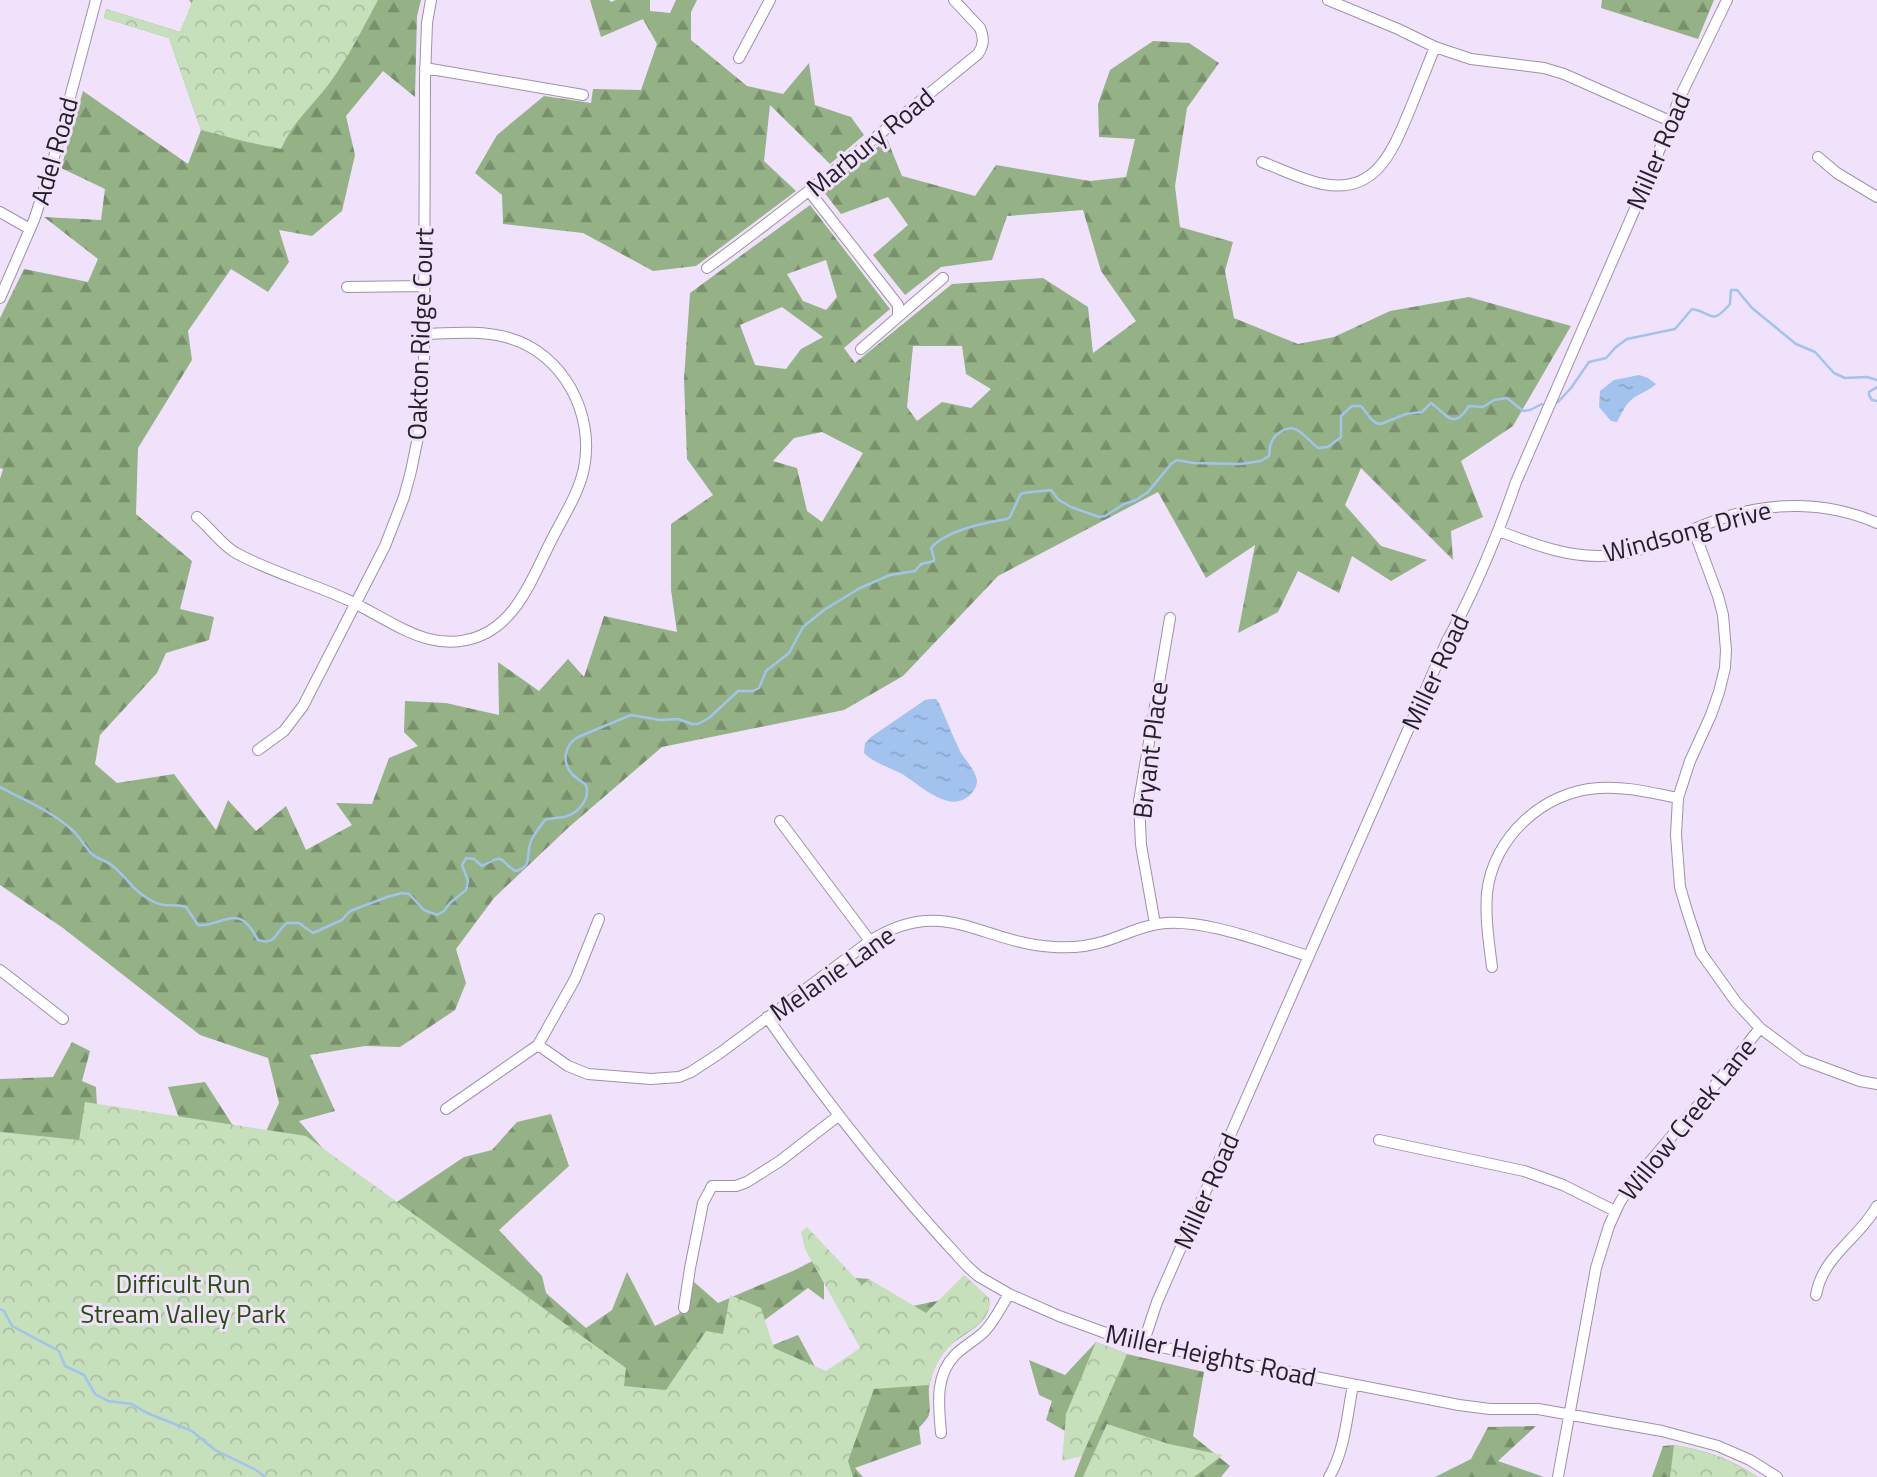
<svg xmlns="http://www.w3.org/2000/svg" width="1877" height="1477" font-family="'Titillium Web',sans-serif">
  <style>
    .forest { fill: url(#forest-firs); fill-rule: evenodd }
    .park { fill: url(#park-crowns) }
    .water { fill: url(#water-ripples) }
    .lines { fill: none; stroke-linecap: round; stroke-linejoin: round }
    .stream { stroke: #a1c3ee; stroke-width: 2.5 }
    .minor-casing { stroke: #9e91a8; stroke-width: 12 }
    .minor { stroke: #fff; stroke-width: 10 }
    .labels { text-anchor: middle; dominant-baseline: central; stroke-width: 6; stroke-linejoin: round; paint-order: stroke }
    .street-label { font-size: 26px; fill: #252029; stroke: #f0e2fb }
    .park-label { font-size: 26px; fill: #294f0f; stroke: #f0e2fb }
  </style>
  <defs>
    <pattern id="forest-firs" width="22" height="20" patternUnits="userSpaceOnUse" patternTransform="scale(1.75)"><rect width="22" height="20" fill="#94b285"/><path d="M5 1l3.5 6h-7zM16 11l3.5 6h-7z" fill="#79906d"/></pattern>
    <pattern id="park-crowns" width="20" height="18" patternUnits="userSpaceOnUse" patternTransform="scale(1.75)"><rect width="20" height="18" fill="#c7e0bc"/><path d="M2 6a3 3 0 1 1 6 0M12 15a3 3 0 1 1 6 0" fill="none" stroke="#abc0a2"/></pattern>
    <pattern id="water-ripples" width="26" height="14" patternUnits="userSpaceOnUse" patternTransform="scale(1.75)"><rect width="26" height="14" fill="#a1c3ee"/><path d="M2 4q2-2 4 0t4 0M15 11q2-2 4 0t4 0" fill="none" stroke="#8aa7cc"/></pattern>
  </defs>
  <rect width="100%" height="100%" fill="#f0e2fb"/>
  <path class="forest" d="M189,0H421L417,16L415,97L383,71L346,116L355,155L342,211L312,236L279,230L289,262L268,292L231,269L188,331L192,360L138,448L136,514L192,561L180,609L214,617L209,640L166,653L157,673L100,735L95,764L117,783L174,774L216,830L228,800L256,831L286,806L306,850L352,825L336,803L372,804L389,758L418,746L404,732L405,701L446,703L499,715L498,662L539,691L568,659L584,677L604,616L677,632L671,590V524L713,495L687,459L684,379L690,293L810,205L890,309L844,348L855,363L952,284L1043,278L1088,307L1093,353L1136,321L1101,271L1083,210L1007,216L992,260L941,267L905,295L873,255L908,225L888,197L841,214L823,191L887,139L902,176L975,196L996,165L1090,181L1126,177L1135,139L1099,137L1098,104L1110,70L1153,41L1189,43L1219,63L1187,108L1175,186L1180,227L1233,242L1225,271L1234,318L1298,344L1334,337L1390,311L1469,297L1571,326L1513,426L1461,461L1483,517L1451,531L1453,560L1361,468L1345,505L1381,546L1427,560L1391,581L1352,556L1339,593L1298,571L1278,612L1238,633L1255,545L1206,578L1158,492L998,576L903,676L844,710L662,747L569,827L494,898L456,949L466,983L455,1010L400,1047L365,1046L310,1055L335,1111L299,1121L333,1160L394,1204L464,1157L492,1150L517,1122L551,1114L569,1166L499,1230L542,1276L546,1293L586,1328L612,1310L627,1272L655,1326L679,1314L693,1281L718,1303L795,1270L824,1255V1300L808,1288L762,1322L768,1347L798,1335L820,1376L861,1348L838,1293L842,1277L869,1279L908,1307L951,1298H989C993,1326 959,1333 945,1351C937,1361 931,1374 929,1387C928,1396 931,1406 929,1415C927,1420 922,1424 919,1428L921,1444L855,1468L863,1477H0V1079L53,1077L72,1042L90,1051L82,1081L96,1087L97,1107L180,1121L168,1087L205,1082L237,1132L262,1140L279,1103L268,1058L200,1035L63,928L0,885V479L3,469L0,468V318L24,269L88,282L98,259L44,217L101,220L105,189L61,168L83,91L188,164L201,130L169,38L104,18L106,9L180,32L192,4ZM826,260L837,297L826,310L803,301L787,274ZM782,307L823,337L801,349L786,369L755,365L740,325ZM913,346H962L966,374L991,389L971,408L942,402L917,421L907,407ZM822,432L863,453L822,522L807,511L797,468L773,461L794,438Z
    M590,0H609L611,2L616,0H650V11L670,13L676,0H697L691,12V40L747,86L783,94L809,63L815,105L851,117L864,135L830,164L770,105L764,161L796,191L696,266L653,271L583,233L503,224L502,195L475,173L497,135L544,96L591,103L593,89L641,90L657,44L643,19L601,37Z
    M1602,0H1714L1698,39L1601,8Z
    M1096,1342L1127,1354L1204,1372L1193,1436L1230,1466L1221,1477H1074L1082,1456L1074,1436L1046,1420L1052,1401L1039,1395L1029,1360L1065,1375Z
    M1536,1426L1498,1461L1544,1477H1435L1471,1459L1488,1427Z
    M1674,1445C1711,1452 1726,1457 1758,1477H1652L1663,1446Z"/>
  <path class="park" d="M193,0H378C363,28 348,58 329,84C312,106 292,123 281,149L247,142L201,130L169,38L104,18L106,9L180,32Z
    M85,1102L306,1136L626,1368L624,1386L666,1390L706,1331L723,1334L730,1295L761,1308L774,1348L826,1371L860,1348L805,1249L801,1232L807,1227L862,1285L869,1279L926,1313L964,1275L987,1296L990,1305C980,1329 972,1327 955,1341C940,1353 934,1368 929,1385L874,1389L848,1461L853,1477H0V1132L79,1140Z
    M1096,1342L1127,1354L1082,1456L1062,1461L1066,1414Z
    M1107,1424L1169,1444L1223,1455L1194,1477H1083Z
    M1674,1445C1711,1452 1726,1458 1758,1477H1670Z"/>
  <path class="water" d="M1639,375L1648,378L1656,384C1648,392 1638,393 1630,401C1624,407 1621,415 1617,422L1611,421L1599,407L1600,391L1614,380Z
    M931,699H936L939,703C946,719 953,737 961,753C966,761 976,771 977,781C977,787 973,792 969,796C949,814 919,784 902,774C891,768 872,762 864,753L865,743L871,737L925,700Z"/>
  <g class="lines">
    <path class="stream" d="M1877,387L1869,392V395L1872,400L1877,401
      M1558,402L1571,388L1589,362L1606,358L1616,347L1627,339L1675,329L1692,309C1713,312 1710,327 1730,304L1731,290H1737L1752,308L1796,344L1815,352L1834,373L1845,378L1867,377L1877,380
      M0,787C24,800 49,810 70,828C79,835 84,846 91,853C98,860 107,860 114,867C130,881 134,892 154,902C165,908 175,903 186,907L198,925C215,928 234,908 248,925C252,929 255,935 258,940C276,946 275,932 287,923H299L313,933L342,920L350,911L358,908L387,897L402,893L409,894L424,910L437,915L444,911L450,903L466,890L468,881L462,865L466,858L474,859L482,866C505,854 497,858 515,871C533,867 526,857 530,844C532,836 540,827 545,820C553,817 560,819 567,816C580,812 590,798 586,785C581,781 576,778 572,774C561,761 565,745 578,737L631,715L660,720L678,719L692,724H698L709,718L738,691H753L759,688L766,671L789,653L803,627L824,610L860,588L890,575L915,571L921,564L934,561V558L931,548C947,530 984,523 1007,519L1010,517L1020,495L1023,493L1051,490L1059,500L1071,507L1099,517L1105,516L1124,504L1136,500L1148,492L1171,464L1177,460L1193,463L1240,464L1261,461L1269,456C1270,452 1269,447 1271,444C1273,435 1286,426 1295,429C1300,430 1313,444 1318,448L1328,447L1341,437V416L1352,406H1361L1371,419L1376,423L1381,424L1406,414L1422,412L1431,403C1448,415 1453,431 1469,406L1483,407L1494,400L1507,398L1523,411L1530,410L1542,404
      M0,1309L4,1311L12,1326L59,1351L65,1366L84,1375L95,1394L108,1401L132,1404L147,1413L192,1431L215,1450L256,1470L265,1477"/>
    <defs>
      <path id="minor" d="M1328,0L1398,29L1435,47L1471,59L1544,68L1564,74L1670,121
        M739,58L770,0
        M425,68L583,95
        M1818,157L1837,173L1877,197
        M1262,162C1281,169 1302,180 1323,184C1378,195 1394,147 1411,107C1419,87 1427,67 1435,47
        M809,191L898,305V315
        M0,212L30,229
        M707,268C801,200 889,126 978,54C984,45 984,38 980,28L954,0
        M347,287L425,286
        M0,298L34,220L50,172L96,0
        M861,349L943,278
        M197,517C209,527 223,546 236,553C271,572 311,583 348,600C374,612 402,632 429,639C441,642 454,643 466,640C513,631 530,583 549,545C561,520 579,494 584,468C595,414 563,353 509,338C482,330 452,333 425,334
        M1499,531C1535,545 1574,560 1613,555C1651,551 1685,531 1720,519C1771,501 1827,501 1877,523
        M1694,531L1718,596L1723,615L1726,650L1725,668L1719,692L1711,715L1690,761L1678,798L1676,835L1680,887L1688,914L1701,953L1736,1002L1760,1028L1803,1060L1860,1081L1877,1084
        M258,750L284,731L303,706L385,546L404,497L411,471L418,437L424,367L425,77L427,23L431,0
        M780,821L870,941
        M1155,924L1141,845L1139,801L1170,618
        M1492,967C1489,943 1485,918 1487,893C1493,837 1544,791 1599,788C1626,786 1652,793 1678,798
        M0,970L63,1019
        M767,1017C828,1105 894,1188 967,1266L978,1276L1009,1294L1059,1316L1125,1340L1459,1405L1490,1409H1538L1662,1431L1718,1446L1750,1460L1777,1477
        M538,1045L568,1066L588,1074L651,1079L679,1077L691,1072L720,1053L870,941C944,894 981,943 1054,947C1070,948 1086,947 1102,942C1120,937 1138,927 1158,924C1201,917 1266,943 1308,956
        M446,1109L538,1045L575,979L599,919
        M1379,1140L1524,1171L1563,1185L1615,1211
        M1816,1295C1823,1255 1859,1239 1877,1206
        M684,1308L690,1268L703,1203L712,1186H736L747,1182L780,1161L838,1116
        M1143,1344L1157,1302L1447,641C1475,590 1497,537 1516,482L1648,179L1680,97L1727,0
        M941,1433C939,1406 934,1377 955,1355C964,1346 976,1340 985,1331C995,1320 1001,1307 1009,1294
        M1329,1477C1345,1451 1347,1415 1353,1385
        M1558,1477L1596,1268L1609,1226L1619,1204L1631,1184L1707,1095L1760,1028"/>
    </defs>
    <use href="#minor" class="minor-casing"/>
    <use href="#minor" class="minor"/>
  </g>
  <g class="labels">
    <g class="street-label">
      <text transform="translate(870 142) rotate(-39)">Marbury Road</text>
      <text transform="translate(54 151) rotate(-74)">Adel Road</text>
      <text transform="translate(1658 151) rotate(-67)">Miller Road</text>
      <text transform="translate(420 334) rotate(-88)">Oakton Ridge Court</text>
      <text transform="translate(1687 531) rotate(-15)">Windsong Drive</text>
      <text transform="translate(1435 672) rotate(-65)">Miller Road</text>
      <text transform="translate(1150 750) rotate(-83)">Bryant Place</text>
      <text transform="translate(832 973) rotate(-35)">Melanie Lane</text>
      <text transform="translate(1687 1119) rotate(-51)">Willow Creek Lane</text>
      <text transform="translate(1206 1191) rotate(-66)">Miller Road</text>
      <text transform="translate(1211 1355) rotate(12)">Miller Heights Road</text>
    </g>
    <g class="park-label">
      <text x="183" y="1283">Difficult Run<tspan x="183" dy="30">Stream Valley Park</tspan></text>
    </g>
  </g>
</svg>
